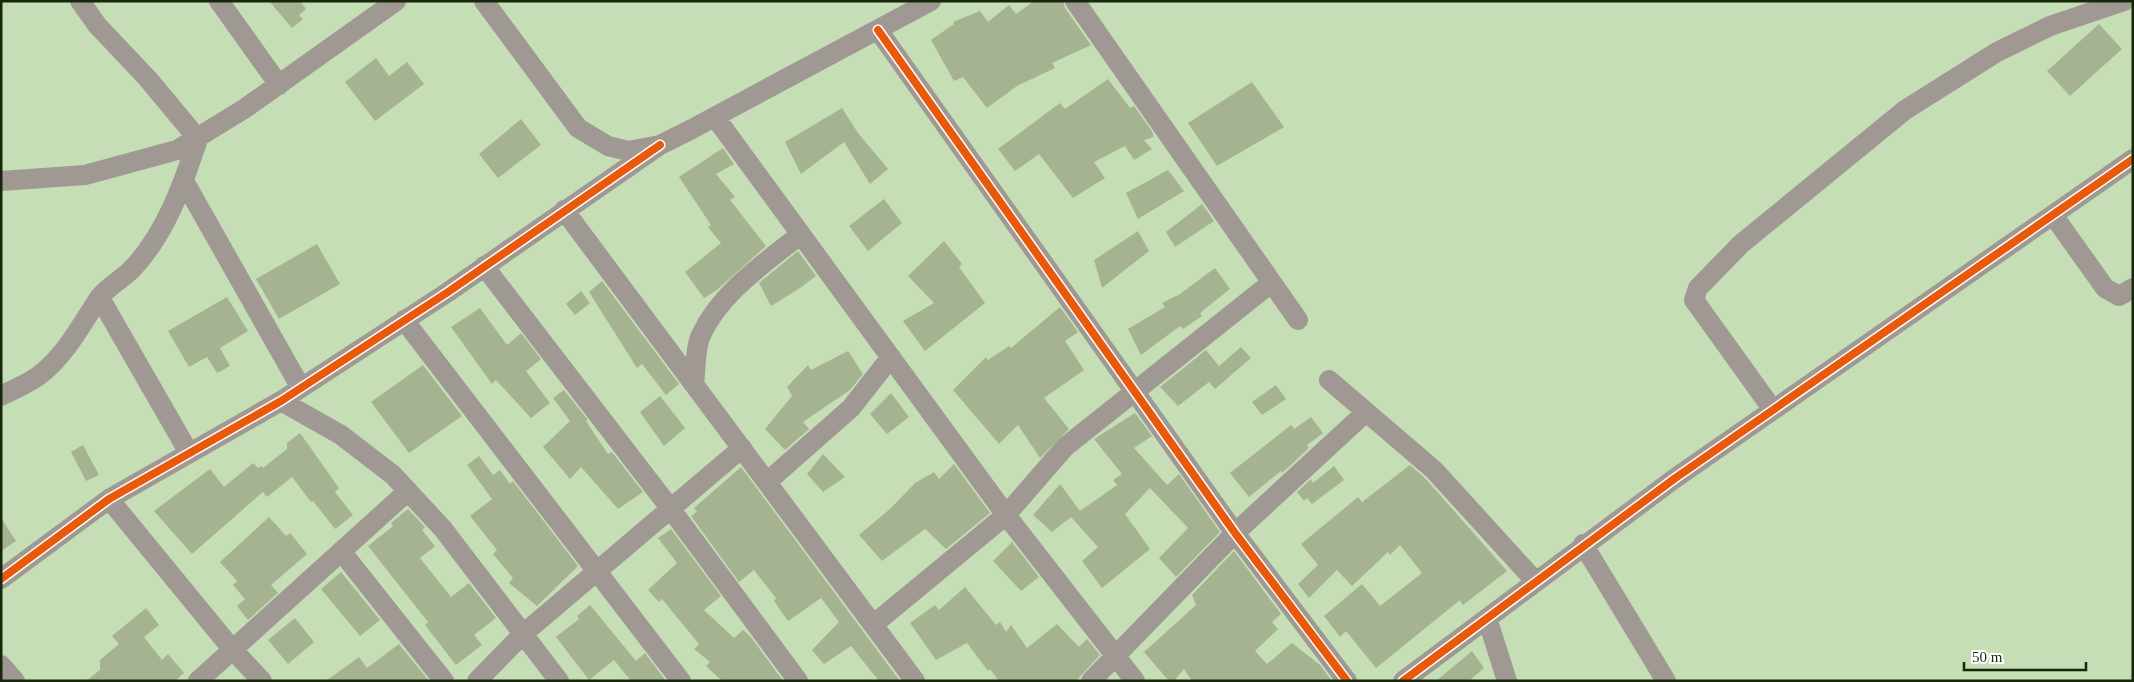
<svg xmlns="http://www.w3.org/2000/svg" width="2134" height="682" font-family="'Times New Roman',serif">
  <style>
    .building { fill: #a6b391 }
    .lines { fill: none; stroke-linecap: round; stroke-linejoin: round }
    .minor { stroke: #a09892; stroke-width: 20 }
    .cycleway-casing { stroke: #fff; stroke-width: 11 }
    .cycleway { stroke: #e8590c; stroke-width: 8 }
  </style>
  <rect width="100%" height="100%" fill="#c5deb6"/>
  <path class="building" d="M269,1H300L306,9L299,15L303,19L292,28Z
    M1034,1H1063L1065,8L1091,45L1052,63L1055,68L1017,86L987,108L963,77L954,81L931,40L954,24L953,22L980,11L988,22L1009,5L1016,14Z
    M2099,24L2122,49L2070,96L2047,71Z
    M376,58L389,76L407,62L424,84L375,121L345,82Z
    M1108,79L1130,108L1134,106L1152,131L1154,137L1144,140L1152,149L1134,160L1125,146L1094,162L1105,178L1073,198L1039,154L1015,171L998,149L1060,103L1065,109Z
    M1252,82L1284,127L1217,166L1188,123Z
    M842,108L858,133L888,169L870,184L844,142L801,174L785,142Z
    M521,119L541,145L498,178L479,154Z
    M723,148L734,164L716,174L735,197L730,200L766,246L717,290L704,298L685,272L721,243L708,227L711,225L679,177Z
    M1168,170L1184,191L1138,219L1126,193Z
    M884,199L902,223L868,251L849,226Z
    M1202,204L1214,221L1175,247L1166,232Z
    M1138,231L1149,251L1102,288L1094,260Z
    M944,241L962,264L959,267L985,303L925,351L903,321L934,303L908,276Z
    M317,244L340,284L279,319L256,279Z
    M798,251L816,276L800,288L771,306L759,283Z
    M1215,268L1230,289L1200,313L1202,316L1183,329L1180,326L1141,355L1128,329L1165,307L1162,303L1180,294Z
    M602,281L679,384L666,395L642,364L637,368L589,292Z
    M581,291L590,303L575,315L566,304Z
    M227,297L248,331L220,348L230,366L217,373L207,357L189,367L168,331Z
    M1060,307L1078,332L1065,341L1084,370L1044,398L1069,429L1040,458L1018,425L999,444L953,390L986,357L988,360L1009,346L1011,348Z
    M480,308L507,345L521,333L541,359L526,371L550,403L531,418L496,380L492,384L451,327Z
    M1241,347L1251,358L1215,389L1209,382L1178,406L1160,387L1206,350L1219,366Z
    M848,351L863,374L850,390L803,422L809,429L785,450L765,429L792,396L787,387L808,365L811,370Z
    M423,365L462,416L409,453L371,402Z
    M1276,385L1286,399L1262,415L1252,402Z
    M564,390L588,420L586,421L608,454L612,452L643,492L618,509L581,467L570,479L543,447L570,421L553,398Z
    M891,393L909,417L887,434L870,414Z
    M660,396L685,428L664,446L640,412Z
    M1135,413L1152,436L1134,448L1167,485L1179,474L1220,532L1176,577L1159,558L1188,528L1150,488L1125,514L1150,549L1102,588L1082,561L1098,547L1071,517L1052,532L1033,515L1060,484L1080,511L1117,485L1113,480L1122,474L1094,439Z
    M1311,417L1323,433L1307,445L1309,448L1282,473L1281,471L1249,497L1230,473L1291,425L1294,429Z
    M300,433L339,488L335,492L353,515L335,529L313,501L311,502L292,477L267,497L263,492L192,554L154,511L210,469L224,487L253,463L258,468L261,466L263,468L287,449V443Z
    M83,445L99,475L86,481L71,452Z
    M823,454L845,477L823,492L807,474Z
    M479,456L493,475L500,470L510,484L513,481L578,566L537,606L509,583L513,578L493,554L497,550L470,516L492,499L467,465Z
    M954,464L990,513L946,549L925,529L882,561L859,535L891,508L915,483L934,472L939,479Z
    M1410,465L1426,479L1507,571L1463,605L1460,600L1376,668L1346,631L1340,637L1324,616L1362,584L1380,606L1422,573L1400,545L1390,555L1388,552L1352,586L1337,570L1309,598L1298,584L1318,565L1301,544L1358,497L1362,502Z
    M1334,466L1344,480L1312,504L1307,498L1304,501L1297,492L1311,479L1313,483Z
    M741,467L900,681H879L851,646L824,664L812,650L839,622L821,598L788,621L774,601L776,598L754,570L739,582L691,516L697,512L694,508Z
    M408,509L425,527L422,530L435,546L420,558L451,597L469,583L496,618L474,635L482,645L456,665L425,625L428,622L368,546L393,526L391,523Z
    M269,517L286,536L290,533L307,554L271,585L278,593L248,620L237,606L245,599L233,585L237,581L220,562Z
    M1,518L16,541L1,551Z
    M671,529L721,596L704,610L734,638L743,630L751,637L783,681H722L706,666L710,662L694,649L699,644L662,599L659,602L648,590L677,563L658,538Z
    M1012,542L1039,577L1021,591L993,561Z
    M1234,551L1281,614L1272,622L1278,629L1255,651L1267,664L1292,643L1320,665L1332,681H1192L1184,669L1174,681H1169L1144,652L1196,605L1192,595Z
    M341,572L380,620L360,636L321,589Z
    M965,587L996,625L1000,622L1006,632L1011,625L1027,648L1057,624L1079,647L1087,639L1100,655L1076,681H999L990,669L988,671L967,643L936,660L910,623L935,605L939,610Z
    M590,605L636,661L645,653L666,681H631L614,660L589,680L556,637L579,619L577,616Z
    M146,608L159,625L144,637L162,660L168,654L184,673L175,681H86L100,670V660L119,644L112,636Z
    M295,618L314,642L288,664L268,640Z
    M399,644L429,681H326L359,657L367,668Z
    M1472,651L1484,668L1469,681H1436Z"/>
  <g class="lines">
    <path class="minor" d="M219,1L279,85
      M484,1L578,128L608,146L628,151L660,145L690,130L931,1
      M1075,1L1298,320
      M878,30L1235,533L1347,681
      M715,117L1006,515L1135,681
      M1,181L85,175L177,150L244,109L396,1
      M184,181L301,388
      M564,210L915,681
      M2053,215L2105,288L2119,296L2133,288
      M484,266L670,508L798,681
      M100,298L189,453
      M404,320L681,681
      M1329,380L1434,470L1536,582
      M694,384C696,369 695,348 701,335C721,292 765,263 801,234
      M1,396C14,389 30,383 41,374C67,353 81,325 99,298C108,286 123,279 133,268C166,233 183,184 198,139L148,79L97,25L80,1
      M281,401L341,435L393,475L443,529L559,681
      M1773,410L1694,300L1698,288L1741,244L1905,110L1997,52L2050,26L2124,1
      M767,482L851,408L891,357
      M109,499L232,649L262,681
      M1583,544L1666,681
      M341,551L444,681
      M1,579L109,499L281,401L448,292L660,145
      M1487,618L1507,681
      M874,624L1006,515L1065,447L1271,283
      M1,665L15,681
      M198,681L408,491
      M477,681L523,634L742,448
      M1091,681L1235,533L1365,413
      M1403,681L1674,479L2133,159"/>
    <defs>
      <path id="cycleway" d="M878,30L1235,533L1347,681
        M1,579L109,499L281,401L448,292L660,145
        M1403,681L1674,479L2133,159"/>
    </defs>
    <use href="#cycleway" class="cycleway-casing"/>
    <use href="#cycleway" class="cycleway"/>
  </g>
  <rect width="2134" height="682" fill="none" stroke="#16270b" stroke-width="5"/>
  <path d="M1964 662v8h122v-8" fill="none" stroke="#16270b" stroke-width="2.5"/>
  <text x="1972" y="662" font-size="15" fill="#16270b" stroke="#ffffff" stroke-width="4" paint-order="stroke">50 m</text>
</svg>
